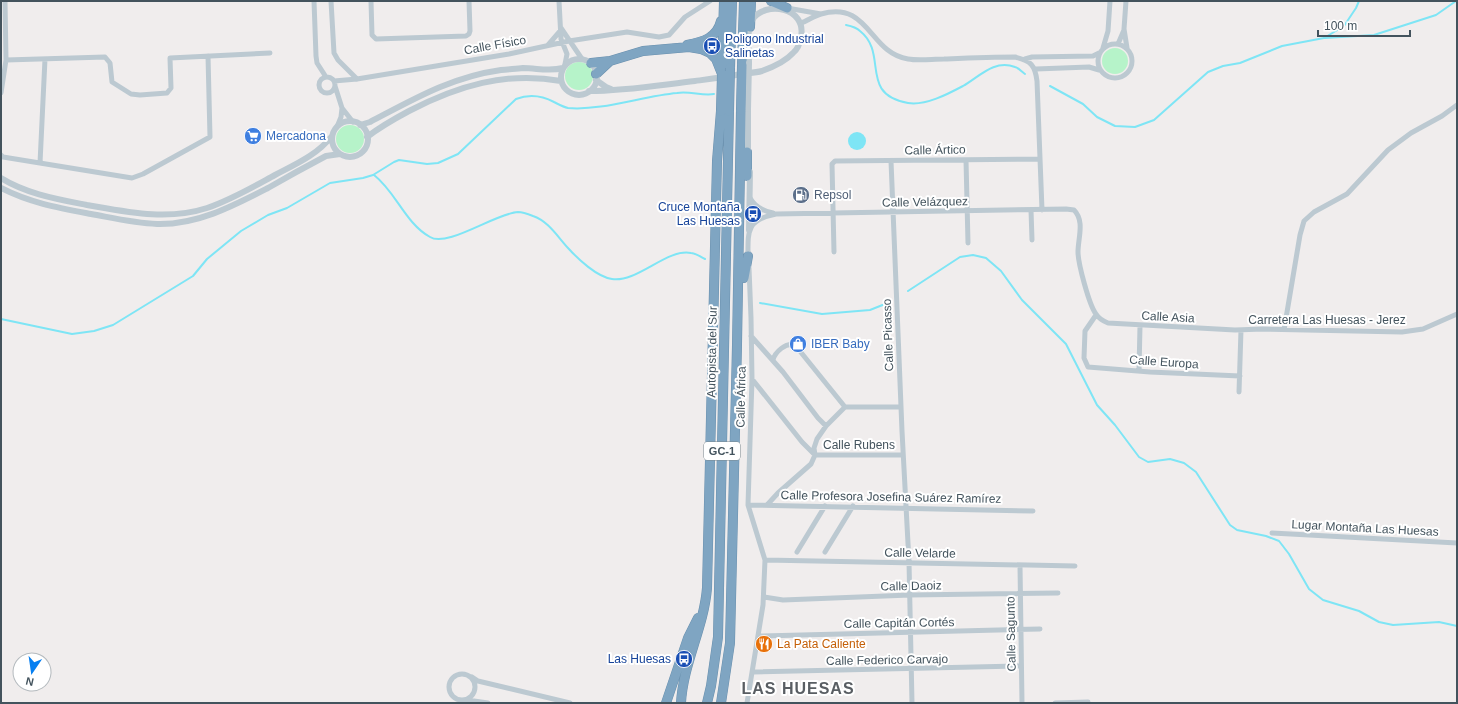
<svg xmlns="http://www.w3.org/2000/svg" width="1458" height="704" font-family="Helvetica,sans-serif">
  <style>
    .green { fill: #b6f3c9 }
    .water { fill: #7ee5f5 }
    .lines { fill: none; stroke-linecap: round; stroke-linejoin: round }
    .stream { stroke: #7ee5f5; stroke-width: 2 }
    .motorway-casing { stroke: #6a90ae; stroke-width: 10 }
    .minor { stroke: #bcc9d1; stroke-width: 5 }
    .tertiary { stroke: #bcc9d1; stroke-width: 6 }
    .motorway { stroke: #7fa5c2; stroke-width: 9 }
    .motorway-bridge-casing { stroke: #6a90ae; stroke-width: 10; stroke-linecap: butt }
    .tertiary-bridge { stroke: #bcc9d1; stroke-width: 6 }
    .motorway-bridge { stroke: #7fa5c2; stroke-width: 9 }
    .labels { text-anchor: middle; dominant-baseline: central; stroke-width: 4; stroke-linejoin: round; paint-order: stroke }
    .shield { fill: #fff; stroke: #7b878e; stroke-width: 1 }
    .shield-label { font-size: 11px; font-weight: bold; fill: #43535d }
    .transit-label { font-size: 12px; fill: #164399; stroke: #fff; text-anchor: end }
    .street-label { font-size: 12px; fill: #43535d; stroke: #fff }
    .shop-label { font-size: 12px; fill: #366cbe; stroke: #fff; text-anchor: start }
    .service-label { font-size: 12px; fill: #4e5e75; stroke: #fff; text-anchor: start }
    .food-label { font-size: 12px; fill: #c56008; stroke: #fff; text-anchor: start }
    .district-label { font-size: 16px; font-weight: bold; letter-spacing: 1px; fill: #595e63; stroke: #fff }
  </style>
  <rect width="100%" height="100%" fill="#f0eded"/>
  <path class="green" d="M1102 61a13 13 0 1 1 26 0a13 13 0 1 1-26 0Z
    M565 76a14 14 0 1 1 28 0a14 14 0 1 1-28 0Z
    M336 139a14 14 0 1 1 28 0a14 14 0 1 1-28 0Z"/>
  <path class="water" d="M848 141a9 9 0 1 1 18 0a9 9 0 1 1-18 0Z"/>
  <g class="lines">
    <path class="stream" d="M846,25C851,26 857,28 860,31C889,54 858,94 908,103C925,106 948,94 963,86C979,77 994,59 1015,67C1019,68 1022,72 1025,74
      M1325,38L1374,35L1436,15L1456,1
      M1050,86L1083,104L1097,117L1115,126L1135,127L1154,120L1208,72L1223,66L1240,63L1282,46L1324,38L1344,26L1356,8L1359,1
      M374,175C396,192 405,223 430,237C447,248 496,213 518,212C523,212 528,214 533,216C548,221 557,236 568,248C578,259 597,277 612,279C637,283 667,248 691,253C695,253 701,257 705,259
      M908,291L960,257L973,255L986,258L1001,271L1022,300L1066,344L1097,405L1115,425L1139,457L1148,462L1170,459L1184,463L1196,472L1230,525L1237,530L1266,536L1279,541L1289,554L1309,589L1323,600L1359,611L1379,622L1393,625L1439,622L1457,626
      M760,303L822,314L870,310L885,304
      M1,319L72,334L94,331L113,325L193,276L207,259L241,231L268,215L287,208L330,183L363,178L373,175L394,162L399,160L427,164L438,163L458,154L516,99C529,94 541,95 554,102C558,104 563,107 568,108C602,111 643,96 677,93C690,91 702,96 714,94"/>
    <defs>
      <path id="motorway" d="M771,1L787,8
        M750,27L751,1
        M687,45C703,42 717,38 721,21
        M591,63L610,61L643,51L689,47L701,49L710,53L716,59L722,74
        M742,65L744,1
        M730,68L732,1
        M722,69L724,1
        M596,74L610,61
        M747,176V152
        M744,278L748,256
        M666,703L688,638L698,618
        M681,703C683,664 704,627 707,588L717,161L721,111
        M707,703L711,686L718,637L729,111
        M721,703L730,643L737,345L741,110"/>
    </defs>
    <use href="#motorway" class="motorway-casing"/>
    <path class="minor" d="M5,1L6,60
      M314,1L316,56L317,63L326,77
      M331,1L334,53L338,60L357,79
      M371,1L372,35L376,39L466,36L469,34L470,31L469,1
      M559,1L561,39L567,54L565,64
      M1126,1L1124,29L1127,48
      M787,8L821,14
      M801,23C807,21 814,16 821,14C869,0 869,53 908,59C919,61 932,59 944,59C968,58 991,57 1015,57C1031,61 1035,65 1037,81L1042,210
      M561,28L582,59
      M1098 61a17 17 0 1 1 34 0a17 17 0 1 1-34 0Z
      M1118,44L1124,30
      M548,45L561,30
      M1103,48L1108,31L1110,1
      M1025,59L1032,57L1093,56L1099,53
      M1036,69L1089,67L1099,70
      M319 85a8 8 0 1 1 16 0a8 8 0 1 1-16 0Z
      M334,81L357,79L509,54L569,41L627,32L659,37L669,35L685,17L710,1
      M335,86L342,108L353,122
      M1,93L6,60L105,57L110,63L112,82L131,94L140,95L167,93L171,88L170,58L270,53
      M337,127L341,117L342,108
      M1,155L3,157L132,178L143,174L210,137L208,56
      M966,160L968,243
      M891,161L902,431L909,562L912,703
      M40,163L45,59
      M750,198C755,207 763,211 773,213
      M1031,210L1032,240
      M834,252L832,164L835,161L1040,159
      M748,258C748,231 746,220 776,214L1066,209L1074,210C1085,221 1078,238 1078,252C1078,263 1089,305 1096,314C1099,319 1103,321 1108,323L1235,330L1263,329L1402,332L1423,329L1457,314
      M1096,315L1085,331L1084,358L1088,367L1150,372L1240,376
      M1284,330L1300,235L1304,221L1314,212L1347,194L1388,150L1411,133L1442,116L1457,105
      M751,336L783,372L818,418L826,426
      M773,360C775,352 786,342 795,345L845,407
      M1139,370L1140,326
      M752,379L802,442L815,455
      M1239,392L1241,330
      M845,407H901
      M815,455H903
      M748,505L1033,511
      M767,505L778,493L811,464L815,455L814,448L817,439L826,426L845,407
      M1272,533L1457,543
      M797,552L825,506
      M825,552L853,506
      M765,560L1075,566
      M1020,566L1022,703
      M764,597L783,600L910,595L1058,593
      M759,635L762,636L1040,629
      M753,672L1021,666
      M449 687a13 13 0 1 1 26 0a13 13 0 1 1-26 0Z
      M472,677L478,681L570,703
      M467,700L488,703
      M747,703L763,605L765,560L748,505L752,379L751,318L749,268
      M1055,703L1088,702"/>
    <path class="tertiary" d="M561 77a18 18 0 1 1 36 0a18 18 0 1 1-36 0Z
      M596,80L606,87L611,89
      M589,91C625,91 660,85 695,81C710,79 726,77 741,74C747,73 755,73 762,71C773,67 785,62 793,53C798,49 800,43 801,37C807,7 765,0 752,20C746,32 749,50 749,63
      M332 139a18 18 0 1 1 36 0a18 18 0 1 1-36 0Z
      M360,125L370,122C414,99 451,77 501,70C508,69 516,69 523,68C537,68 549,72 563,68
      M367,137C380,127 394,119 409,111C457,86 506,71 561,81
      M748,155V109
      M1,178C27,194 57,199 87,205C127,212 167,221 207,208C231,200 253,187 275,175C296,164 317,155 332,136
      M1,188C30,203 59,208 91,214C113,218 134,223 157,224C197,225 233,206 268,188C287,177 307,166 326,156L340,154
      M749,230L750,172"/>
    <use href="#motorway" class="motorway"/>
    <defs>
      <path id="motorway-bridge" d="M741,110L742,65
        M721,111L722,74
        M729,111L730,68"/>
    </defs>
    <use href="#motorway-bridge" class="motorway-bridge-casing"/>
    <path class="tertiary-bridge" d="M748,109L749,63"/>
    <use href="#motorway-bridge" class="motorway-bridge"/>
  </g>
  <defs>
    <symbol id="bus-disc" viewBox="-11 -11 22 22"><circle r="9.5" fill="#1a4fb4" stroke="#fff"/><path d="M-5-6H5V4H4V6H2V4H-2V6H-4V4H-5ZM-3.5-4V0h7V-4ZM-3.5 1.2v1.5H-2V1.2ZM2 1.2v1.5H3.5V1.2Z" fill="#fff"/></symbol>
    <symbol id="supermarket-disc" viewBox="-11 -11 22 22"><circle r="9.5" fill="#3f7fe0" stroke="#fff"/><path d="M-6-5.5h2.5l.6 2H6L4.5 2H-2.5L-4.4-4H-6ZM-1.5 3.2a1.3 1.3 0 1 0 .1 0ZM3 3.2a1.3 1.3 0 1 0 .1 0Z" fill="#fff"/></symbol>
    <symbol id="fuel-disc" viewBox="-11 -11 22 22"><circle r="9.5" fill="#5c6f8a" stroke="#fff"/><path d="M-5.5-6h7V0h2V4h1.3V-2.5L3-4.5l.8-.8L6-3V5H2.5V1h-1V6h-7ZM-4.2-4.7v3.2H.2V-4.7Z" fill="#fff"/></symbol>
    <symbol id="shop-disc" viewBox="-11 -11 22 22"><circle r="9.5" fill="#3f7fe0" stroke="#fff"/><path d="M-5-2.5h2.3a2.7 3.5 0 0 1 5.4 0H5L5.5 6h-11ZM-1.5-2.5h3a1.5 2.3 0 0 0-3 0Z" fill="#fff"/></symbol>
    <symbol id="restaurant-disc" viewBox="-11 -11 22 22"><circle r="9.5" fill="#e8710a" stroke="#fff"/><path d="M-5-6h1v4h1v-4h1v4h1v-4h1v5L-1.5 .5V6h-2V.5L-5-1ZM5-6V6H3V1.5H1.5Q1.5-4 5-6Z" fill="#fff"/></symbol>
  </defs>
  <g fill-rule="evenodd">
    <use href="#bus-disc" x="702" y="36" width="20" height="20"/>
    <use href="#supermarket-disc" x="243" y="126" width="20" height="20"/>
    <use href="#fuel-disc" x="791" y="185" width="20" height="20"/>
    <use href="#bus-disc" x="743" y="204" width="20" height="20"/>
    <use href="#shop-disc" x="788" y="334" width="20" height="20"/>
    <use href="#restaurant-disc" x="754" y="634" width="20" height="20"/>
    <use href="#bus-disc" x="674" y="649" width="20" height="20"/>
  </g>
  <g class="labels">
    <rect class="shield" x="704" y="442" width="36" height="18" rx="3"/>
    <g class="shield-label">
      <text x="722" y="451">GC-1</text>
    </g>
    <g class="transit-label">
      <text x="725" y="39" text-anchor="start">Poligono Industrial<tspan x="725" dy="14">Salinetas</tspan></text>
      <text x="740" y="207">Cruce Montaña<tspan x="740" dy="14">Las Huesas</tspan></text>
      <text x="671" y="659">Las Huesas</text>
    </g>
    <g class="street-label">
      <text transform="translate(495 45) rotate(-10)">Calle Físico</text>
      <text transform="translate(935 150) rotate(-1)">Calle Ártico</text>
      <text transform="translate(925 202) rotate(-1)">Calle Velázquez</text>
      <text transform="translate(1168 317) rotate(3)">Calle Asia</text>
      <text x="1327" y="320">Carretera Las Huesas - Jerez</text>
      <text transform="translate(888 335) rotate(-92)">Calle Picasso</text>
      <text transform="translate(712 352) rotate(-89)">Autopista del Sur</text>
      <text transform="translate(1164 362) rotate(4)">Calle Europa</text>
      <text transform="translate(741 397) rotate(-89)">Calle África</text>
      <text x="859" y="445">Calle Rubens</text>
      <text transform="translate(891 497) rotate(1)">Calle Profesora Josefina Suárez Ramírez</text>
      <text transform="translate(1365 528) rotate(3)">Lugar Montaña Las Huesas</text>
      <text transform="translate(920 553) rotate(1)">Calle Velarde</text>
      <text transform="translate(911 586) rotate(-1)">Calle Daoiz</text>
      <text transform="translate(899 623) rotate(-1)">Calle Capitán Cortés</text>
      <text transform="translate(1011 634) rotate(-91)">Calle Sagunto</text>
      <text transform="translate(887 660) rotate(-1)">Calle Federico Carvajo</text>
    </g>
    <g class="shop-label">
      <text x="266" y="136">Mercadona</text>
      <text x="811" y="344">IBER Baby</text>
    </g>
    <g class="service-label">
      <text x="814" y="195">Repsol</text>
    </g>
    <g class="food-label">
      <text x="777" y="644">La Pata Caliente</text>
    </g>
    <g class="district-label">
      <text x="798" y="688">LAS HUESAS</text>
    </g>
  </g>
  <rect width="1458" height="704" fill="none" stroke="#43535d" stroke-width="4"/>
  <g transform="translate(32 672) rotate(193)"><circle r="19" fill="#ffffff" stroke="#b4babe"/>
  <path d="M0-3L7 15L0 10L-7 15Z" fill="#067ff1"/>
  <text y="-6" font-size="11" font-weight="bold" text-anchor="middle" fill="#43535d">N</text>
  </g>
  <path d="M1318 30v6h92v-6" fill="none" stroke="#43535d" stroke-width="2"/>
  <text x="1324" y="30" font-size="12" fill="#43535d" stroke="#ffffff" stroke-width="3" paint-order="stroke">100 m</text>
</svg>
